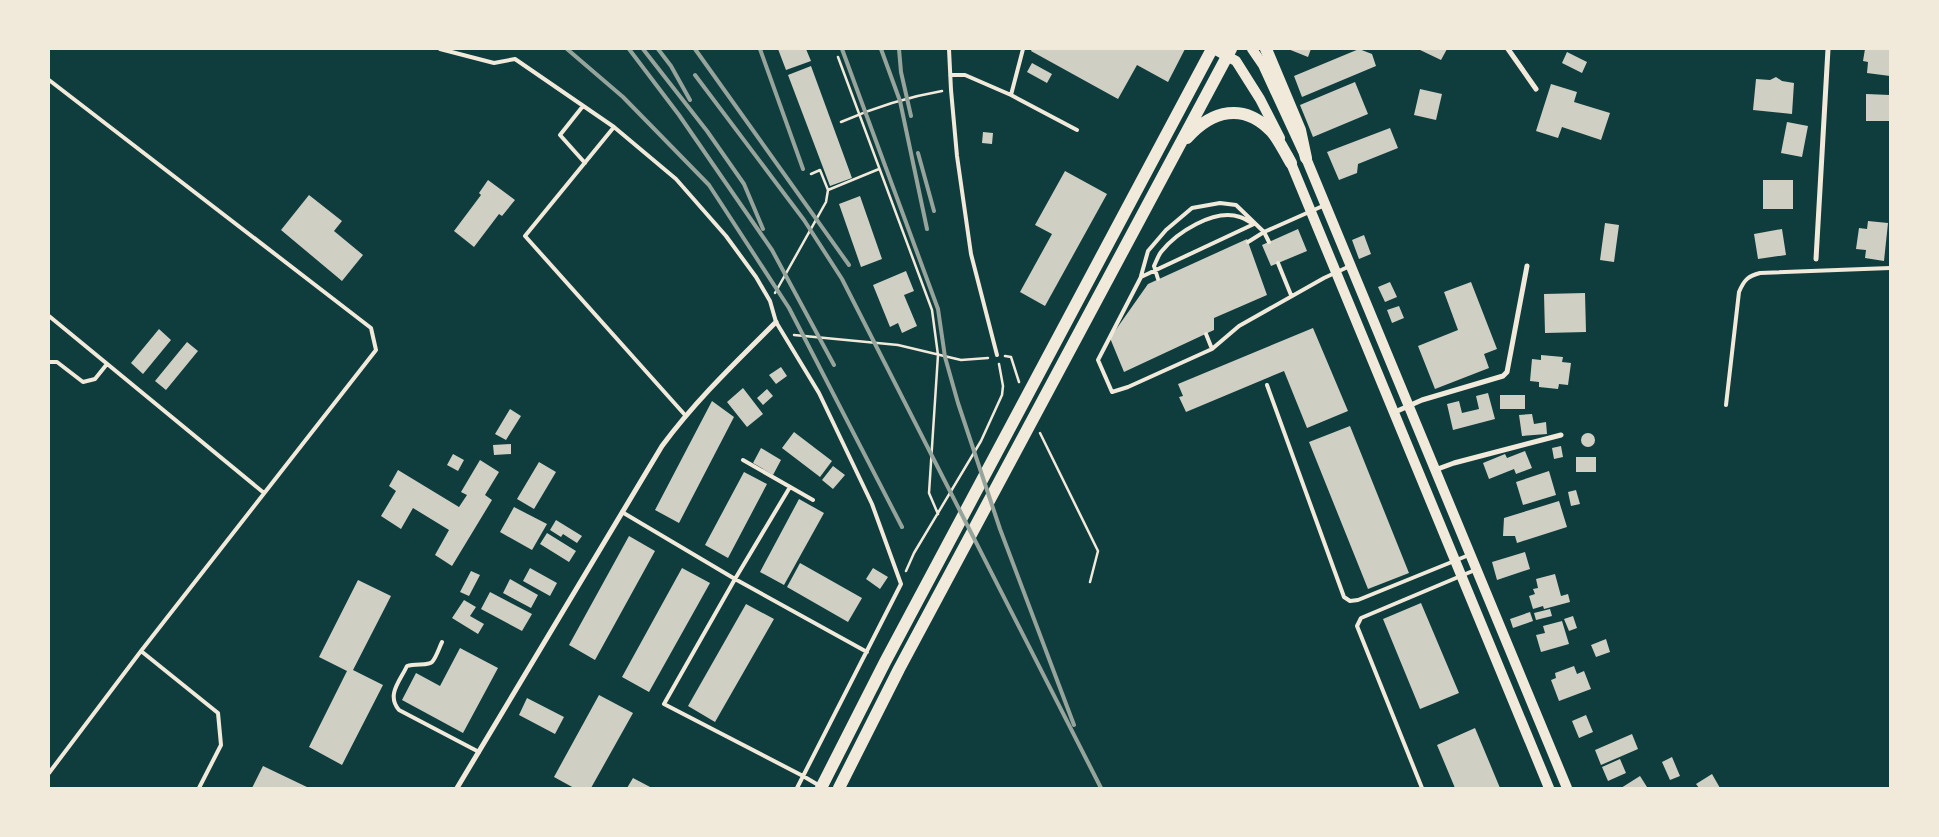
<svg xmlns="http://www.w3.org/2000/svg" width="1939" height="837" font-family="Signika,sans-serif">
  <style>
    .building { fill: #cfcfc3 }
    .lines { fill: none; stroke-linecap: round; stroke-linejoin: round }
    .path { stroke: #f1e9da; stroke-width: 2.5 }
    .service { stroke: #f1e9da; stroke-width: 4 }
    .minor { stroke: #f1e9da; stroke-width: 5 }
    .secondary { stroke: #f1e9da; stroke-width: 10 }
    .primary { stroke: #f1e9da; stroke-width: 12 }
    .rail { stroke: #97a49c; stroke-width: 4 }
  </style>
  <rect width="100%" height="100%" fill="#0f3d3e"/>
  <path class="building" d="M778,49H806L811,61L786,70Z
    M1032,49H1185L1168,82L1137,65L1118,99L1031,51Z
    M1288,49H1311L1308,57Z
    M1359,49L1372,54L1376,66L1302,97L1294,76Z
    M1418,49H1447L1441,60Z
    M1865,49H1890V76L1867,73L1868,62L1863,61Z
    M1567,52L1587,62L1582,73L1562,63Z
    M1032,63L1052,74L1047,83L1027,72Z
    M811,66L852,178L830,186L788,75Z
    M1776,77L1782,81L1794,83L1792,114L1753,110L1756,79L1770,80Z
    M1355,82L1368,114L1313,137L1300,105Z
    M1551,84L1577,92L1574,102L1610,113L1601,140L1562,127L1558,138L1536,131Z
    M1420,89L1442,94L1436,120L1414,115Z
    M1866,94L1890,95V121H1866Z
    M1787,122L1808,126L1802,157L1781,153Z
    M1390,128L1398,148L1358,164L1357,173L1339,180L1327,152Z
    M983,132L993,133L992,144L982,143Z
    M1065,171L1107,194L1045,306L1020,292L1052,234L1035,225Z
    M488,180L515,200L502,216L499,214L474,247L454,231L481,195L479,193Z
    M1763,180H1793V209H1763Z
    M309,195L342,221L334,231L363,255L342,281L281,230Z
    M860,196L882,259L861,267L839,204Z
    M1868,221L1888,223L1884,261L1865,258L1866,250L1856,249L1859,228L1867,229Z
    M1605,223L1619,225L1614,262L1600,260Z
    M1298,229L1307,251L1271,266L1262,245Z
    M1782,229L1786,255L1758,259L1754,234Z
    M1364,235L1371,254L1359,259L1352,240Z
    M1247,239L1267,295L1214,318V330L1124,372L1110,338L1148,284Z
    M906,271L914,291L904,295L917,326L902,333L898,323L890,327L873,285Z
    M1390,282L1397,297L1385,302L1378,287Z
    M1471,282L1497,349L1484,354L1489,368L1435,389L1418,346L1458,330L1444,292Z
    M1585,293L1586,332L1545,333L1544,294Z
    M1399,306L1404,318L1392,323L1387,310Z
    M1313,328L1348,411L1307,428L1284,371L1186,412L1179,397L1183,396L1178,384Z
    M159,329L171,340L143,374L131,363Z
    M187,342L198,351L166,390L155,381Z
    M1541,355L1563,357L1562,362L1571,363L1568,385L1559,384L1558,389L1539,387V382L1530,381L1532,359L1541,360Z
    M781,367L787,376L776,384L769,375Z
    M743,388L763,414L747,427L727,402Z
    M767,389L773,396L763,405L757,398Z
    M1488,393L1495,419L1453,430L1447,404L1459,401L1462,413L1479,409L1476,396Z
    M1500,395H1525V409H1500Z
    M712,401L734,417L679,523L655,510Z
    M510,409L521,416L506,440L495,434Z
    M1532,414L1534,424L1546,422L1547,434L1522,436L1519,415Z
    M1350,426L1409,573L1368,589L1309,442Z
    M794,432L832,461L820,477L782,448Z
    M1581 440a7 7 0 1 1 14 0a7 7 0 1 1-14 0Z
    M511,444V454L494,455L493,445Z
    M1561,446L1563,457L1554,459L1552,448Z
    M761,448L781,460L773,475L753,463Z
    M1525,451L1532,468L1516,474L1514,469L1489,479L1483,463L1505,454L1507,458Z
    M453,454L464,460L458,471L447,465Z
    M1576,457H1596V472H1576Z
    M480,460L499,472L485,495L492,500L452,566L435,555L449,530L413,508L401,529L381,516L396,491L389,486L398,470L459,507L467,495L461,492Z
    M539,462L556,472L534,509L517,499Z
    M833,466L845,475L833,489L822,480Z
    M1549,471L1556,495L1523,505L1516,482Z
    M744,472L767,484L728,558L705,545Z
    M1576,490L1580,504L1571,506L1568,492Z
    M799,499L824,513L784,585L760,572Z
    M1559,501L1567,527L1517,543L1515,536H1503L1504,518Z
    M514,507L547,524L532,550L500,532Z
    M556,520L582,536L577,543L563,534L561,537L550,530Z
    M547,533L576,551L569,562L540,544Z
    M629,536L655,551L595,660L569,645Z
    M1525,552L1530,569L1497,580L1492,562Z
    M800,563L862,598L848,622L787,587Z
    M530,568L557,583L550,596L523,581Z
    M682,568L710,583L649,692L622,677Z
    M873,568L888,577L880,589L866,579Z
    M471,571L480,575L469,596L460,592Z
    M1555,574L1561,596L1568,594L1570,602L1544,609L1543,606L1533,609L1529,596L1535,594L1533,589L1538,588L1536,579Z
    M510,579L538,595L531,608L503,593Z
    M358,580L391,596L353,670L383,685L342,765L309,747L347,671L319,657Z
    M490,592L532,614L522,631L481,609Z
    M464,600L476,607L470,616L484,624L478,634L452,618Z
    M1421,603L1459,693L1420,709L1383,619Z
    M746,604L774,619L715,722L688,706Z
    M1550,609L1552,616L1536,620L1534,613Z
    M1530,612L1533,621L1513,628L1510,619Z
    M1573,616L1577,628L1569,631L1564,619Z
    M1562,621L1569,644L1541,652L1536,635L1545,633L1543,626Z
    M1606,639L1610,652L1596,657L1591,645Z
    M460,648L498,668L463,733L402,700L416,673L440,686Z
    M1574,666L1577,674L1584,671L1591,689L1559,701L1551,680L1556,678L1555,673Z
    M599,695L633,713L591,788H574L554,777Z
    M527,698L564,717L555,734L519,715Z
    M1586,715L1593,732L1579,738L1572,721Z
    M1475,728L1500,788H1455L1437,745Z
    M1632,734L1638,749L1601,765L1595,750Z
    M1672,757L1680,776L1670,780L1662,762Z
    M1620,759L1626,773L1608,781L1602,767Z
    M263,766L309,788H252Z
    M1712,774L1720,788H1699L1696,784Z
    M1640,776L1647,787L1646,788H1621Z
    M633,778L652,788H627Z"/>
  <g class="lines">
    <path class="path" d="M838,57L932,310L938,355L929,493L938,514
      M841,122C873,108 907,97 942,91
      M811,174L820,170L828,190
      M775,293L826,202L828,190L879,169
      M794,335L898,345L961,360L988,358
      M1005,356L1011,357L1019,382
      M1040,433L1098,551L1090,582
      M906,571L914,553L981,441L1002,395L1003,386L999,364"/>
    <path class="service" d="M440,49L494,63L515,59L614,127L676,179L726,236L756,277L770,301L776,322L819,393L872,504L901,584L797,788
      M949,49L951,90L957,156L971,254L997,355
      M950,75H965L1011,95L1077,130
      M49,80L371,328L376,350L141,651L49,773
      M1011,95L1023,49
      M583,106L560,135L585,163
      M614,127L525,236L685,415
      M1254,224L1141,277L1098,360L1112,392L1128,387L1212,349L1239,326L1324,278L1350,266
      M1248,242L1264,232L1325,205
      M1278,263L1291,295
      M1141,276L1148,251L1166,230L1192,208L1220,203L1236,205L1264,232L1269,242
      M1158,279L1154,266C1156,262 1158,256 1161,252C1176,233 1214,208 1240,217C1244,218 1249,222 1254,224
      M49,316L264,493
      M1206,334L1212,349
      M49,362H57L83,382L95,379L107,364
      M1267,385L1344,597L1350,601L1358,600L1469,555
      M1726,405L1739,292C1744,280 1748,276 1760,273L1890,268
      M743,460L813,500
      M790,487L735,579L664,704L803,776L820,786
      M622,512L735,579L867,652
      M442,642C439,648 436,658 432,662C429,666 415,663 407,666C400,681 386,695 399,710L479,752
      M141,651L218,713L221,745L199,788
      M1422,788L1357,626L1361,618L1475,570"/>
    <path class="minor" d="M1508,49L1536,89
      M1816,259L1828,49
      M1395,412L1422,400L1503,376L1507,372L1527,266
      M1435,470L1454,463L1561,435
      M457,788L662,446C696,400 736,362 776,322"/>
    <path class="secondary" d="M1214,49L1236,61L1260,99L1280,138
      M1252,49L1263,65L1306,158L1567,788
      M1288,156L1549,788"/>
    <path class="primary" d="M1266,49L1300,130L1306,158
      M1187,138C1212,110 1244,102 1272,132C1279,140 1285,153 1291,163
      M821,788L885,662L1212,49
      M839,788L899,669L1231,49"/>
    <path class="rail" d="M567,49L623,97L709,185L789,308L902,527
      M629,49L679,115L772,250L834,365
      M643,49L707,131L744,184L763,229
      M658,49L671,66L690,100
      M695,49L849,265
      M760,49L803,169
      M842,49L938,309L945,357L958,403L1000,529L1074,725
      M881,49L900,101L927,229
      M899,49L901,72L911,116
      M695,75L804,220L842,279L1101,788
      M918,153L934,211"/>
  </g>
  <rect width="1939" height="837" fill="none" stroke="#f1e9da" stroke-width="100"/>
</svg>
